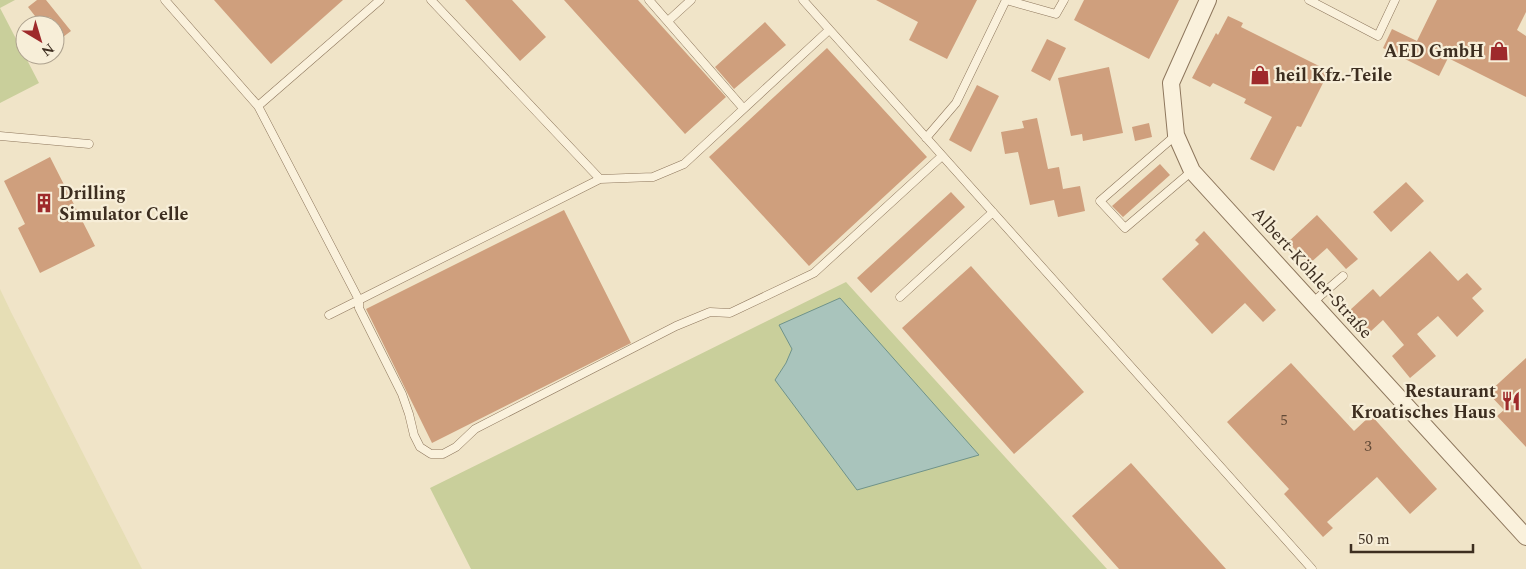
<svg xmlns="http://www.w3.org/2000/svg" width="1526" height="569" font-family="Spectral,serif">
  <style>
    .farmland { fill: #e6deb5 }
    .green { fill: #c9cf9b; fill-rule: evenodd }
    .water { fill: #a9c4bc; stroke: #6f938a }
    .building { fill: #cf9f7d }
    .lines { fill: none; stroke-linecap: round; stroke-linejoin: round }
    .lane-casing { stroke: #8d765c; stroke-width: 9 }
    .street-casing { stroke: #8d765c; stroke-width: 18 }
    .lane { stroke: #faf1dc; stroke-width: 8 }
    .street { stroke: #faf1dc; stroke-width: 16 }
    .labels { text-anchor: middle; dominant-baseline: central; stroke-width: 4.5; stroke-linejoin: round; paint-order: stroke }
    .number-label { font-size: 15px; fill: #624a37 }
    .poi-label { font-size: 18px; font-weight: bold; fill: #3d2e20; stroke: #f7eed8; text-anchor: end }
    .street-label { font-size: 18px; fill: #3d2e20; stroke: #f7eed8 }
  </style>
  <rect width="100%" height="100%" fill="#f0e4c8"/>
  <path class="farmland" d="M0,289L11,312L142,569H0Z"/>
  <path class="green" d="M0,0H15L0,8L39,83L0,103Z
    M846,282L1107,569H471L430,488ZM780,325L978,455L775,380L786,363L793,349Z"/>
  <path class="water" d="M840,298L979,455L857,490L775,380L786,363L792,349L779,325Z"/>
  <path class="building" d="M37,0H46L71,31L55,43V25H42L28,7Z
    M214,0H343L271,64Z
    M465,0H512L546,37L520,61Z
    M564,0H638L726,97L685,134Z
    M876,0H977L947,59L909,40L918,22Z
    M1084,0H1179L1149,59L1074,20Z
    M1437,0H1526V12L1517,30L1526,36V97L1448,58L1439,76L1383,48L1392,29L1417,41Z
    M1228,16L1243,23L1241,27L1329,71L1301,127L1297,126L1274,171L1250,159L1272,117L1244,103L1246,99L1213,83L1210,87L1192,78L1216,33L1218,35Z
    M765,22L786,45L734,89L715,67Z
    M1047,39L1066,48L1050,81L1031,71Z
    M827,48L927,157L809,266L709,157Z
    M1109,67L1123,133L1083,141L1082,134L1071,136L1058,78Z
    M977,85L999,96L971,152L949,140Z
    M1037,118L1048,169L1059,167L1063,189L1080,186L1085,211L1058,217L1054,200L1030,205L1018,152L1005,154L1001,132L1024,128L1022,121Z
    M1149,123L1152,137L1135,141L1132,127Z
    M50,157L95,246L40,273L18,228L25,224L4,181Z
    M1160,164L1170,175L1123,217L1112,206Z
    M1406,182L1424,201L1391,232L1373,212Z
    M951,192L965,207L871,293L857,278Z
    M564,210L631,343L432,443L366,309Z
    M1317,215L1358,259L1346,269L1327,248L1309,264L1288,242Z
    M1204,231L1276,310L1263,322L1245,303L1212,334L1162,279L1199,244L1195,240Z
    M1430,251L1458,281L1467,273L1482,289L1472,298L1484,311L1457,337L1438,316L1417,334L1436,356L1410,378L1392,356L1404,345L1383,320L1370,332L1350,310L1373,289L1380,297Z
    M971,266L1084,392L1014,454L902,328Z
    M1526,358V447L1497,416L1504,410L1488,393Z
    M1291,363L1354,431L1371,415L1437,489L1410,514L1377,477L1327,522L1333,528L1323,537L1284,494L1289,489L1227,422Z
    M1131,463L1226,569H1119L1072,516Z"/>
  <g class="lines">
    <defs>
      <path id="lane" d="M165,0L258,106L359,300L600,179
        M431,0L600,179L653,177L684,164L829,30
        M649,0L743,108
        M803,0L1312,569
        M1309,0L1378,36L1395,0
        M668,21L691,0
        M258,106L380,0
        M1176,135L1100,201L1125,228L1192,171
        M0,136L89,144
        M926,138L956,103L1006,0L1056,14L1064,0
        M900,297L993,212
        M1312,303L1343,276
        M329,315L359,300V308L402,394L409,414L414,435L420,447L431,454H443L456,447L475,429L676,326L710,312L730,313L814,273L942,156"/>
      <path id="street" d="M1208,0L1171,83L1176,135L1192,171L1526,537"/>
    </defs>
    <use href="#lane" class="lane-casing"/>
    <use href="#street" class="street-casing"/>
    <use href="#lane" class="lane"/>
    <use href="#street" class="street"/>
  </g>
  <defs>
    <symbol id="shop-bare" viewBox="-9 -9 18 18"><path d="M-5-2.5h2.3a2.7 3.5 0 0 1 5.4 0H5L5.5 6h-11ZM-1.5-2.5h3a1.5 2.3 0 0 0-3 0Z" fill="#9e2a2b" stroke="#f7eed8" stroke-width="2.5" paint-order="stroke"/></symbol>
    <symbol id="building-bare" viewBox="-9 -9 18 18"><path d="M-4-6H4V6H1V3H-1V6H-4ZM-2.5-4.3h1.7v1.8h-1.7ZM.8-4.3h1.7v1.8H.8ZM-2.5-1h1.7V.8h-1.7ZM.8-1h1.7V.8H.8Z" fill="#9e2a2b" stroke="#f7eed8" stroke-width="2.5" paint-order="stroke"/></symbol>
    <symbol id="restaurant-bare" viewBox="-9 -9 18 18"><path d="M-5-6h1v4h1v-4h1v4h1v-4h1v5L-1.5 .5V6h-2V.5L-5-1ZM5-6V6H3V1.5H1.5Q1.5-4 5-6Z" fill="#9e2a2b" stroke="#f7eed8" stroke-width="2.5" paint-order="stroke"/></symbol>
  </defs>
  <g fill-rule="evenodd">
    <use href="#shop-bare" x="1485" y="37" width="28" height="28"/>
    <use href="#shop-bare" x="1246" y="61" width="28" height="28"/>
    <use href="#building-bare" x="30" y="189" width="28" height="28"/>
    <use href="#restaurant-bare" x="1497" y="387" width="28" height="28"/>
  </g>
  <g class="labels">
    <g class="number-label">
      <text x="1284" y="420">5</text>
      <text x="1368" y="446">3</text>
    </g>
    <g class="poi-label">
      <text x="1484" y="51">AED GmbH</text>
      <text x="1275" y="75" text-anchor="start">heil Kfz.-Teile</text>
      <text x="59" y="193" text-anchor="start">Drilling<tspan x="59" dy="21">Simulator Celle</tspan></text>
      <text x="1496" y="391">Restaurant<tspan x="1496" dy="21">Kroatisches Haus</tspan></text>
    </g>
    <g class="street-label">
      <text transform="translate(1312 273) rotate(48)">Albert-Köhler-Straße</text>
    </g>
  </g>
  <g transform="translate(40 40) rotate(142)"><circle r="24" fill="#f7eed8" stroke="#ada18e"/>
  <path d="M0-4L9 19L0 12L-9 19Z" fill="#9e2a2b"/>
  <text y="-8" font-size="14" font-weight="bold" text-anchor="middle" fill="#3d2e20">N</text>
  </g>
  <path d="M1351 544v8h122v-8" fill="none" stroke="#3d2e20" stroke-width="2.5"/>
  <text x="1358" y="544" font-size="15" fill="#3d2e20" stroke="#f7eed8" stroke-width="4" paint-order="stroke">50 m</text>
</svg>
